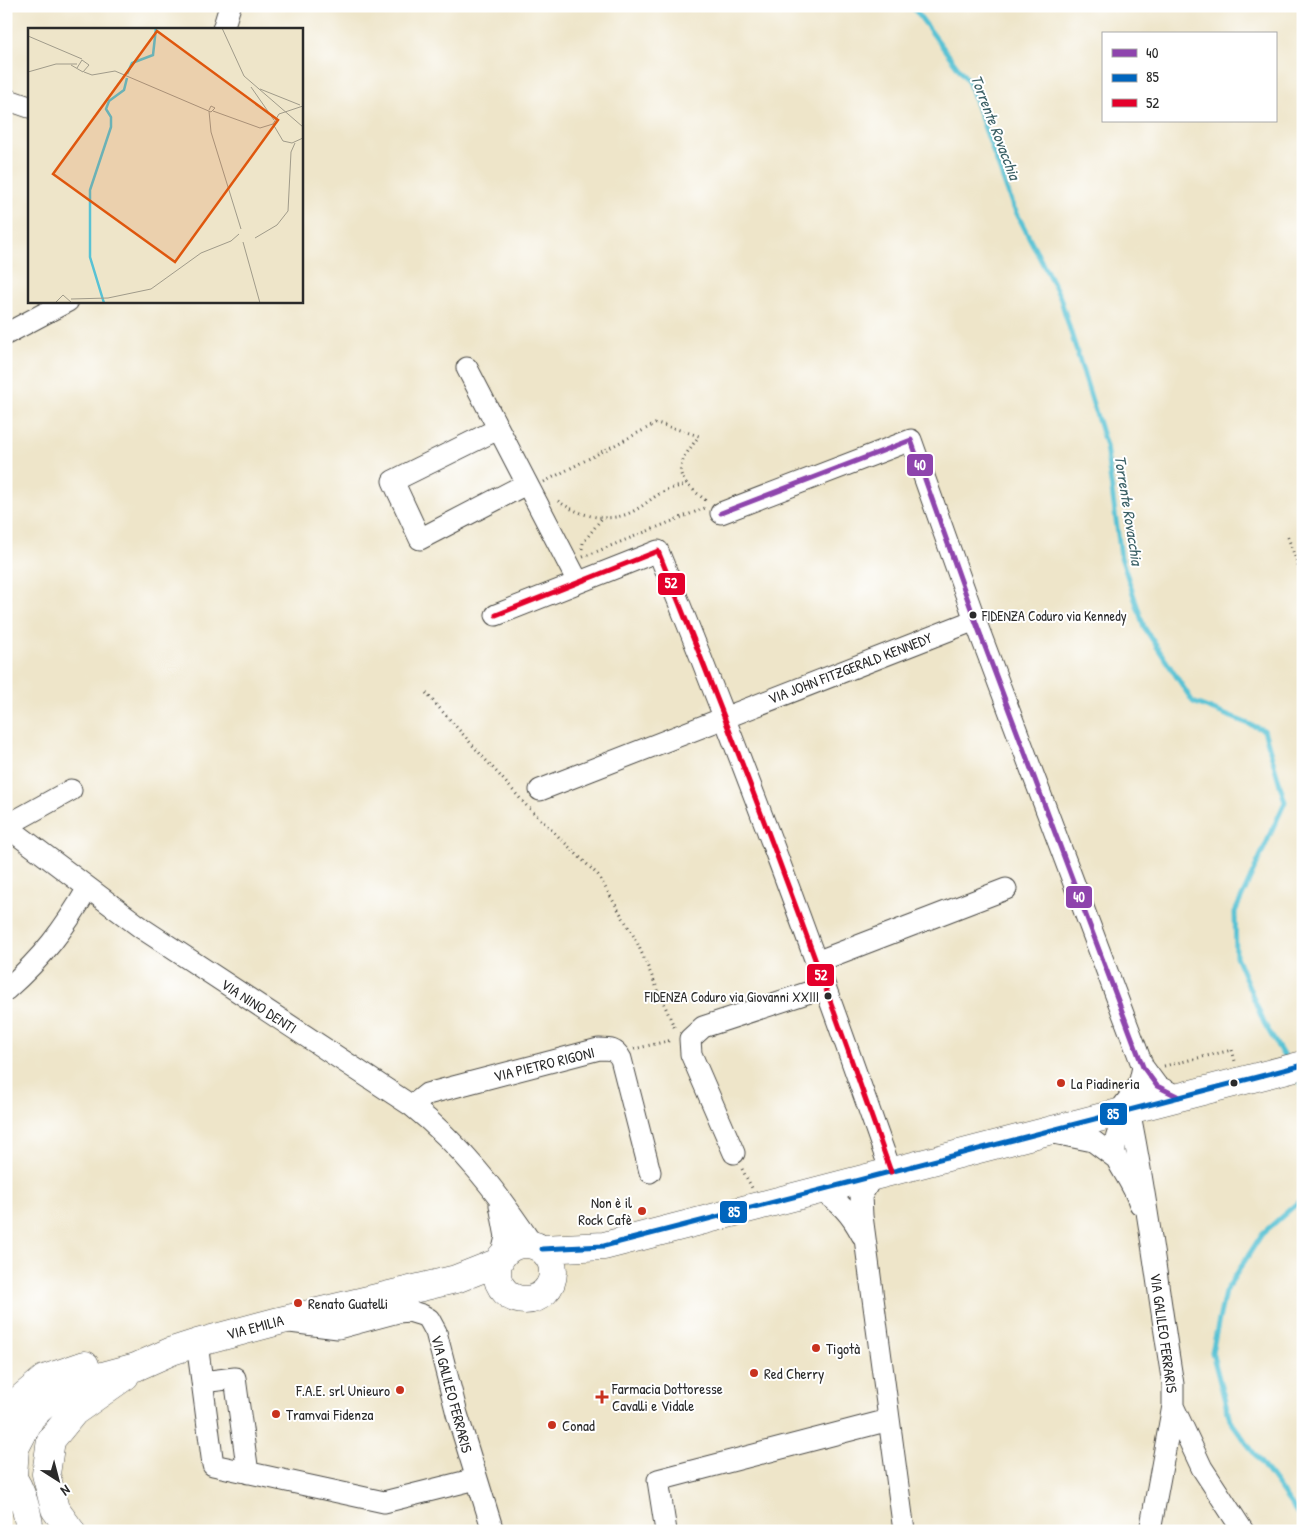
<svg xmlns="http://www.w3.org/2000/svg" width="1309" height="1537" font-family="'Patrick Hand',sans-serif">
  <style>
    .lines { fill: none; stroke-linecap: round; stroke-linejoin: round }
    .stream { stroke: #58c2d4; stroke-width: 5 }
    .minor-casing { stroke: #484743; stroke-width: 23 }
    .major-casing { stroke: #484743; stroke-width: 29 }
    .path { stroke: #484743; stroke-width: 3; stroke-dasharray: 1 4; stroke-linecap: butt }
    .minor { stroke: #fff; stroke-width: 21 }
    .major { stroke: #fff; stroke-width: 28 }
    .bus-1-casing { stroke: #fff; stroke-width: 9 }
    .bus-2-casing { stroke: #fff; stroke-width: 9 }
    .bus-3-casing { stroke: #fff; stroke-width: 9 }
    .bus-1 { stroke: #8e44ad; stroke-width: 5 }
    .bus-2 { stroke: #0065bd; stroke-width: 5 }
    .bus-3 { stroke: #e4002b; stroke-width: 5 }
    .bus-dot { fill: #2b2b2b; stroke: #fff; stroke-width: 2 }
    .poi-dot { fill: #c8321e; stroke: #fff; stroke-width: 2 }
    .labels { text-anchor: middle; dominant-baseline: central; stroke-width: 4; stroke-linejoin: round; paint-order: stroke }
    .bus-label { font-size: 14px; fill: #2b2b2b; stroke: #fff; text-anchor: start }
    .street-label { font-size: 15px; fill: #2b2b2b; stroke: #fff }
    .poi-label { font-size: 15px; fill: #2b2b2b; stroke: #fff; text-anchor: start }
    .water-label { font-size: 16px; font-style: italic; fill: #3b6066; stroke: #fff }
    .inset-river { fill: none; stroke: #58c2d4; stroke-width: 2.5 }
    .inset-road { fill: none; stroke: #a09b8a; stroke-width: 1 }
    .view { fill: #df570e; fill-opacity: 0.15; stroke: #df570e; stroke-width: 2.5 }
    .inset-edge { fill: none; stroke: #2b2b2b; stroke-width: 2.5 }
    .line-badge { stroke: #fff; stroke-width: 2 }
    .badge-label { font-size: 14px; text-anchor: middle; font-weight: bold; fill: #fff }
  </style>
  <rect width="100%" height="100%" fill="#fff"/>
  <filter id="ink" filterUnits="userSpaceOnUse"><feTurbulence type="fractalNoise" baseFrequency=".02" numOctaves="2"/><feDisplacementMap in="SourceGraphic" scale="10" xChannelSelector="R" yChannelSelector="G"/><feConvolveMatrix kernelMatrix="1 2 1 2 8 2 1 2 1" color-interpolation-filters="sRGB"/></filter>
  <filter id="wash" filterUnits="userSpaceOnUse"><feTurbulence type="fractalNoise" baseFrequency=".0096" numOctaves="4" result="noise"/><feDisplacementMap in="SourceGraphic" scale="20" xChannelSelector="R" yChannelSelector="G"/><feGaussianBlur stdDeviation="1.12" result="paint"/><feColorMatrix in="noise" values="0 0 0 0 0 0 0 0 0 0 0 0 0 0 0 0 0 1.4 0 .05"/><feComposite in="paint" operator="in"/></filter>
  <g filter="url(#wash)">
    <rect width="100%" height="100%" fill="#eee5c9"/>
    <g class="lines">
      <path class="stream" d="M912,6L968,81L1012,204L1060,297L1106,446L1121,557L1144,627L1193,702L1264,730L1285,802L1235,912L1236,956L1264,1023L1286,1060
        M1296,1076L1303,1086
        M1303,1198L1262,1234L1225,1292L1212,1352L1230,1420L1303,1521"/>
    </g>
  </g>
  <g filter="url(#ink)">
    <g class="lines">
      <defs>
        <path id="minor" d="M223,29L230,6
          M6,99L29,107
          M6,334L68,301
          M467,368L578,582
          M498,429L393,481L420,539L526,484
          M721,513L911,440L975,620L1143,1067L1157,1086L1179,1097
          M496,615L658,551C742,756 818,963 891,1172
          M540,790L975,620
          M6,826L143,929L412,1106C460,1144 498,1193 532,1244
          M6,826L71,790
          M816,962L1006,889
          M6,990C43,957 63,931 88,888
          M412,1106L427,1094L599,1049C610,1049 616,1049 621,1059L650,1172
          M1129,1110C1148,1201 1158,1293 1173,1384V1406L1150,1531
          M1129,1110C1099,1162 1123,1157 1140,1204
          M1118,1113L1139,1085L1143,1067
          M1049,1132L1093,1141L1117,1159
          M734,1153L691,1054L690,1039L703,1027L825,987
          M872,1177L861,1196L862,1216L904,1531
          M820,1190C840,1202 851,1214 862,1235
          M500,1205L506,1237L501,1258
          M290,1322L338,1328L398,1312L409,1311L422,1315L429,1319L436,1332L457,1414L493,1531
          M197,1343L213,1465L384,1502L476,1479
          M202,1382L235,1378L248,1473
          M1173,1406L1202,1468L1243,1531
          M666,1531L658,1480L889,1420"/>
        <path id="major" d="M497 1272a28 28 0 1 1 56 0a28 28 0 1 1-56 0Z
          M542,1249L604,1246L1303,1065
          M6,1411L44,1379L85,1365
          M6,1469C21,1485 27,1509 30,1531
          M13,1476L15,1448L31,1417L50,1399L84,1381L136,1367L172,1351L197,1343L279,1321L456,1279L499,1262
          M71,1531L55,1509L46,1474L51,1440L74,1412L125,1376"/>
      </defs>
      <use href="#minor" class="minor-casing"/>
      <use href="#major" class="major-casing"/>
      <path class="path" d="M544,482L657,423L699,436C673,471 673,475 708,502
        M558,501C581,517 612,525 637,509C646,504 654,496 663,492C669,488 678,487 685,485
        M1288,537L1303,580
        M582,549L583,543L602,518
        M583,557L705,508
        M426,693L526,805L598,875L636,940L675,1029
        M634,1049L672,1040
        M1164,1066L1232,1050L1235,1061
        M742,1169L752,1188"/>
      <use href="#minor" class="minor"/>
      <use href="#major" class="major"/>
      <defs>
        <path id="bus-1" d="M721,513L911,440L975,620L1143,1067L1157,1086L1179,1097"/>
        <path id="bus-2" d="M542,1249L604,1246L1303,1065"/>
        <path id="bus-3" d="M496,615L658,551C742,756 818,963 891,1172"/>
      </defs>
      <use href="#bus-1" class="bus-1-casing"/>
      <use href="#bus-2" class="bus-2-casing"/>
      <use href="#bus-3" class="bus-3-casing"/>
      <use href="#bus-1" class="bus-1"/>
      <use href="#bus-2" class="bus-2"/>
      <use href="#bus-3" class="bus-3"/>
    </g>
  </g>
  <g class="bus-dot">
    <circle cx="973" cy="615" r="4.5"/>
    <circle cx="828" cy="996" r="4.5"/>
    <circle cx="1234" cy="1083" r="4.5"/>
  </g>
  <g class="poi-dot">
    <circle cx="1061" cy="1083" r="5"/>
    <circle cx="642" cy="1211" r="5"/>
    <circle cx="298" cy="1303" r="5"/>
    <circle cx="816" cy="1348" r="5"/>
    <circle cx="754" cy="1373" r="5"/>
    <circle cx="400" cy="1390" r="5"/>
    <path d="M599.5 1389.5h5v5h5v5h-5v5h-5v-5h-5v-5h5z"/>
    <circle cx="276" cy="1414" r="5"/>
    <circle cx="552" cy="1425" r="5"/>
  </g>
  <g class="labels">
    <g class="bus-label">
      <text x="982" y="615">FIDENZA Coduro via Kennedy</text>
      <text x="819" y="996" text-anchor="end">FIDENZA Coduro via Giovanni XXIII</text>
    </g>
    <g class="street-label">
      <text transform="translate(850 668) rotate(-21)">VIA JOHN FITZGERALD KENNEDY</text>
      <text transform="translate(259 1006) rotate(33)">VIA NINO DENTI</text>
      <text transform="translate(544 1064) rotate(-14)">VIA PIETRO RIGONI</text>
      <text transform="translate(255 1327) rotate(-15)">VIA EMILIA</text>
      <text transform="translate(1164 1333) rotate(82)">VIA GALILEO FERRARIS</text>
      <text transform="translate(452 1394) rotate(75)">VIA GALILEO FERRARIS</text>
    </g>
    <g class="poi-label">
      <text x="1071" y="1083">La Piadineria</text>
      <text x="632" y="1202" text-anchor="end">Non è il<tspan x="632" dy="17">Rock Cafè</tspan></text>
      <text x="308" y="1303">Renato Guatelli</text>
      <text x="826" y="1348">Tigotà</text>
      <text x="764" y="1373">Red Cherry</text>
      <text x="612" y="1388">Farmacia Dottoresse<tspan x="612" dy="17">Cavalli e Vidale</tspan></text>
      <text x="390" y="1390" text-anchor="end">F.A.E. srl Unieuro</text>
      <text x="286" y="1414">Tramvai Fidenza</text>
      <text x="562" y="1425">Conad</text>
    </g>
    <g class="water-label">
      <text transform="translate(996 127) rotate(69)">Torrente Rovacchia</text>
      <text transform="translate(1129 510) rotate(81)">Torrente Rovacchia</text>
    </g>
  </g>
  <g transform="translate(28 28)">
    <rect width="275" height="275" fill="#eee5c9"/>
    <path class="inset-river" d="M99,46L104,35L125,27L128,0M76,275L62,229V162L83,99V89L78,81L81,73L96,62L99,50"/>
    <path class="inset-road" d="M194,0L216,48L275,99M0,8L54,31M43,37L55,44L61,37L54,32L49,40M0,44L28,36H49M56,44L64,47L87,43L183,84L187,80L183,78L181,82M223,59L246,92M232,61L272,77M275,78L251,86L245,96L255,113L264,115L275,110M181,83L183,104L213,201M185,83L232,100L245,96M227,210L249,197L260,183L263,124L267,115M215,214L232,275M43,271L80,270L123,261L173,225L203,213L211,206M27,275L35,267L44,275"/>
    <path class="view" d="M129,3L250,92L147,234L25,146Z"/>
    <rect width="275" height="275" class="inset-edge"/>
  </g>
  <g class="line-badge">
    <rect x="906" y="453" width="28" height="24" rx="5" fill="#8e44ad"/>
    <rect x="657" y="572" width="29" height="24" rx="5" fill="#e4002b"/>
    <rect x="1065" y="885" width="28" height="24" rx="5" fill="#8e44ad"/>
    <rect x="806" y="963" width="29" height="24" rx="5" fill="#e4002b"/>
    <rect x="1099" y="1102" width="29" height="24" rx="5" fill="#0065bd"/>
    <rect x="719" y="1200" width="29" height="24" rx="5" fill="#0065bd"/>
  </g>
  <g class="badge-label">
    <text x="920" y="470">40</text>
    <text x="671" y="588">52</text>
    <text x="1079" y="902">40</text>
    <text x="821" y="980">52</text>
    <text x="1113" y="1119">85</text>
    <text x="734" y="1217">85</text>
  </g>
  <rect width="1309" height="1537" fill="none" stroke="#fff" stroke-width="25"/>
  <rect x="1102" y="32" width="175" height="90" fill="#ffffff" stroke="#aaaaaa"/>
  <rect x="1112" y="49" width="25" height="8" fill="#8e44ad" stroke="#aaaaaa"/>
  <text x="1146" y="58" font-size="15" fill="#2b2b2b">40</text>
  <rect x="1112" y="74" width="25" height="8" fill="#0065bd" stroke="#aaaaaa"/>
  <text x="1146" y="82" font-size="15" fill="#2b2b2b">85</text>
  <rect x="1112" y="99" width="25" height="8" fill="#e4002b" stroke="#aaaaaa"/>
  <text x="1146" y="108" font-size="15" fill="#2b2b2b">52</text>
  <g transform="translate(58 1480) rotate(144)" stroke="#ffffff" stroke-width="4" paint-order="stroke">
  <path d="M0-4L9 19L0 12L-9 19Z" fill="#2b2b2b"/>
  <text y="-8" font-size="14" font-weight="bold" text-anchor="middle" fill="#2b2b2b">N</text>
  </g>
</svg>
